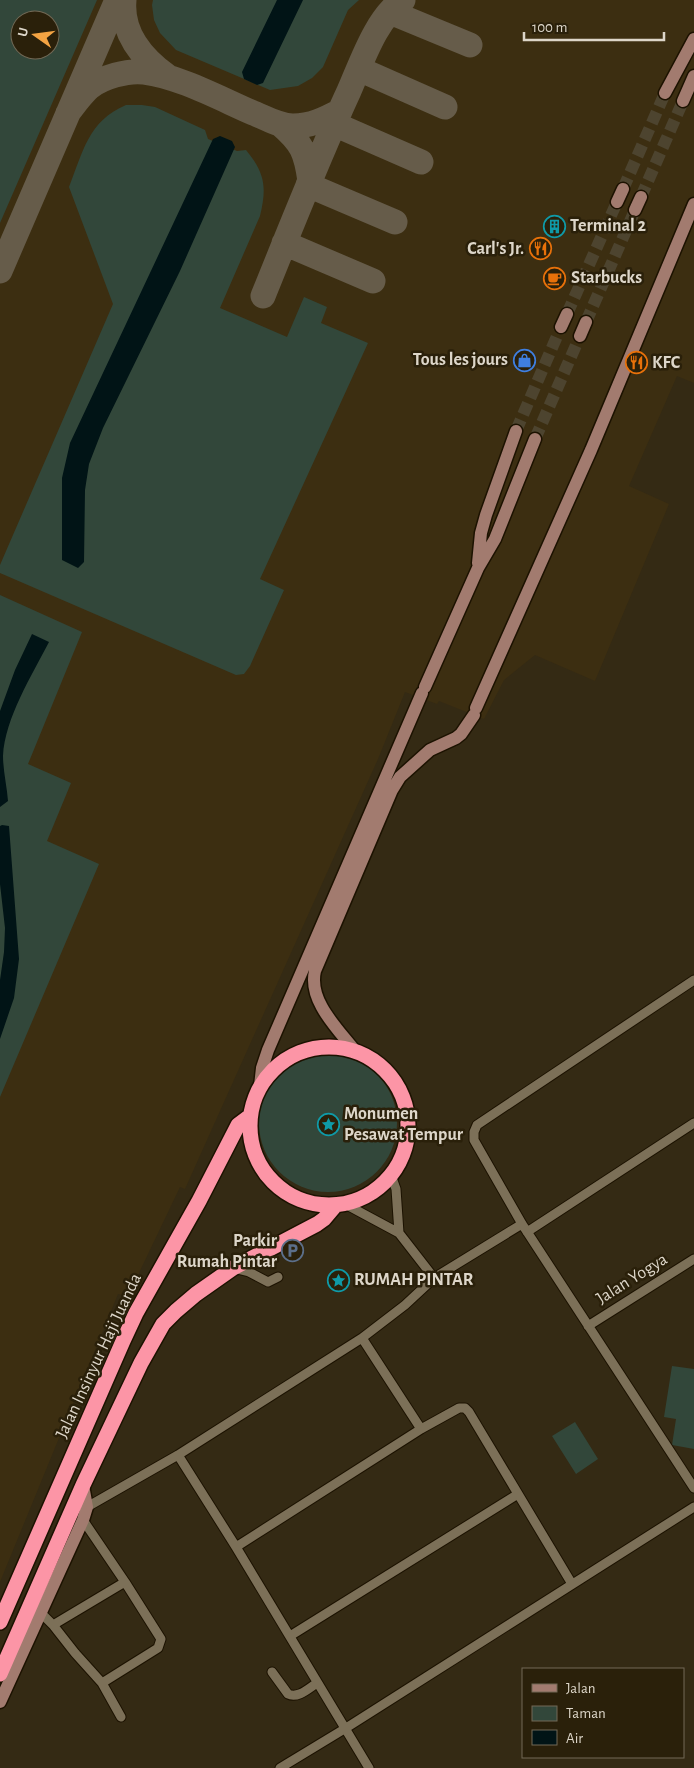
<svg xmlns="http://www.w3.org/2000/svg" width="694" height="1768" font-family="'Alegreya Sans',sans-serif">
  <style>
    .built { fill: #3c2e11; fill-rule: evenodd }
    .green { fill: #32473a; fill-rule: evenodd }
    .water { fill: #011416 }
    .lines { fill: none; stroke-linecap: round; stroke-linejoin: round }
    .taxiway { stroke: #665c4a; stroke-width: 25 }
    .secondary-tunnel { stroke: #4d442f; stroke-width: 12; stroke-dasharray: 12 6; stroke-linecap: butt }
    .street-casing { stroke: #1c1200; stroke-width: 11 }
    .secondary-casing { stroke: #1c1200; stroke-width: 15 }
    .highway-casing { stroke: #1c1200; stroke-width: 18 }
    .street { stroke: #7c7058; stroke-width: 9 }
    .secondary { stroke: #a27b6f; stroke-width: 12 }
    .highway { stroke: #fc95a6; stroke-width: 15 }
    .labels { text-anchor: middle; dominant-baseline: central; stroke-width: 5; stroke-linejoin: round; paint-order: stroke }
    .poi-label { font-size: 18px; font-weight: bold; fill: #ddd6c9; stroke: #2a200a; text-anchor: start }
    .street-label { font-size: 18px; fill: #ddd6c9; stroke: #2a200a }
  </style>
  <rect width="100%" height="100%" fill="#342a14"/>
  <path class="built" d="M0,0H694V383L677,376L629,486L669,504L595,681L535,655L504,680L484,719L439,701L437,704L405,692L378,759L185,1189L180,1187L128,1296L118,1294L0,1582ZM20,20H50V50H20Z"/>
  <path class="green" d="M0,0H97L0,223ZM20,20H50V50H20Z
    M153,0H359L348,10L323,67L312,78L298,86L270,90L176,50L160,33L154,20L152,5Z
    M126,105H142L155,107L205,130L208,139L237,151L246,150C265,173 267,187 260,216L220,308L287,337L304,297L327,307L321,323L368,343L260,579L284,590L250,666L244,674L236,675L0,573V565L113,304L69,187C83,152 88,121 126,105Z
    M0,595L82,632L28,764L71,783L47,841L99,864L0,1097Z
    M259 1123a69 69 0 1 1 138 0a69 69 0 1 1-138 0Z
    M672,1366L694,1369V1449L672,1445L676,1419L664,1417Z
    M575,1422L598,1459L576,1474L552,1436Z"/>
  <path class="water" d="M277,0H303L263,83L257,85L244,79L242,72Z
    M220,136L232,141L235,147L180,271L103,428L89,464L85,490L84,562L78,568L62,560V478L70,443L213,139Z
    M32,634L49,642C32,675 5,718 3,756C3,770 7,787 8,801L0,807V711L15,670Z
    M2,825L9,826L19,959L14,998L0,1039V980L4,952L5,928L0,884V826Z"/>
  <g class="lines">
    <path class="taxiway" d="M124,0C121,32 142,58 167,76
      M390,12L470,45
      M359,69L445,107
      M68,113C75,104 81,95 90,87C103,77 127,70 144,72C178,76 219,98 251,112C264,117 278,126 293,126C311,126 325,119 340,111
      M280,124C302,143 306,152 310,181
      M334,124L421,162
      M308,185L395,222
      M284,243L373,281
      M0,271L117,0
      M263,296C291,227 318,158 349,91C361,64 377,16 403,0"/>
    <path class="secondary-tunnel" d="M623,189L665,93
      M641,197L683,101
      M567,314L617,202
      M586,322L635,210
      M516,431L561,327
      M535,439L580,336"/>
    <defs>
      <path id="street" d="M694,980L477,1125L474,1132V1140L522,1224L694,1488
        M391,1175L396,1189L399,1233
        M345,1204L399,1233L434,1278
        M527,1232L694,1123
        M233,1268L249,1272L268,1282L278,1277
        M588,1326L694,1259
        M362,1338L421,1429
        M178,1455L236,1547L369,1768
        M87,1507L178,1455L362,1338L405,1305L434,1278L522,1224
        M83,1520L125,1582L161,1639L158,1648L102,1683
        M236,1547L421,1429L459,1408H465L469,1412L572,1584
        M40,1612L53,1625L75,1653L102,1683L121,1717
        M53,1625L125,1582
        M290,1636L518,1494
        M272,1672L288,1694C298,1699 309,1688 317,1683
        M280,1768L346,1728L694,1507"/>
      <path id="secondary" d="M665,93L694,39
        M683,101L694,76
        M617,202L623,189
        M635,210L641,197
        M561,327L567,314
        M580,336L586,322
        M478,563L481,533L486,515L516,431
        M425,687L478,568L495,539L535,439
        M476,708L591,450L694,204
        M355,1051C338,1029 308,1001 315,971L392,790L400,777L430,750L456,738L461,734L474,715
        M260,1086L262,1068L268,1050L422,693
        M0,1702L83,1520L87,1507L83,1485"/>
      <path id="highway" d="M250 1126a79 79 0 1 1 158 0a79 79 0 1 1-158 0Z
        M0,1622L123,1341L136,1313L199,1201L235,1131L238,1125L250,1116
        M0,1674L83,1485L141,1363L163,1324L176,1311L196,1294L233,1268L317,1224L324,1219L335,1206"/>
    </defs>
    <use href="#street" class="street-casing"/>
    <use href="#secondary" class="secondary-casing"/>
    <use href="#highway" class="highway-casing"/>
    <use href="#street" class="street"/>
    <use href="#secondary" class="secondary"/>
    <use href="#highway" class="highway"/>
  </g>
  <defs>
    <symbol id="building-ring" viewBox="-11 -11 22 22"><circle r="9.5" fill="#2a200a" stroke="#0f9aa8" stroke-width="1.5"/><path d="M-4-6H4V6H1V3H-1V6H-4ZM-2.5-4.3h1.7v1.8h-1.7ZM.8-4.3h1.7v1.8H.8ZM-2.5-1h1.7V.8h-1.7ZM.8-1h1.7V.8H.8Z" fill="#0f9aa8"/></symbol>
    <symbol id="restaurant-ring" viewBox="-11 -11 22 22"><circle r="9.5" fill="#2a200a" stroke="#e8710a" stroke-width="1.5"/><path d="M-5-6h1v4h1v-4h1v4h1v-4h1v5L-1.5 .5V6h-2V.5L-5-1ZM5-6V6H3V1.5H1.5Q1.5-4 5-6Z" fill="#e8710a"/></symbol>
    <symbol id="cafe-ring" viewBox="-11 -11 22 22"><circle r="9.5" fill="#2a200a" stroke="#e8710a" stroke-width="1.5"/><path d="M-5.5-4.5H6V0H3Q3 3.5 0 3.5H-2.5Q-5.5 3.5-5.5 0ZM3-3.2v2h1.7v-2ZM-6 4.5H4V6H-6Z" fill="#e8710a"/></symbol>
    <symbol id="shop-ring" viewBox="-11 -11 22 22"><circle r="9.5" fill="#2a200a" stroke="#3f7fe0" stroke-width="1.5"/><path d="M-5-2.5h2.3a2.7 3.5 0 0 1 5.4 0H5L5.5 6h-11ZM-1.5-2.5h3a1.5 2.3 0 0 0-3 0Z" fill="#3f7fe0"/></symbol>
    <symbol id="sight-ring" viewBox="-11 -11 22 22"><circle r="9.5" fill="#2a200a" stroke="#0f9aa8" stroke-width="1.5"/><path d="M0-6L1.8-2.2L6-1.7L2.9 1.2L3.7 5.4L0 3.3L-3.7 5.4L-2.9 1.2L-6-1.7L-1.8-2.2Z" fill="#0f9aa8"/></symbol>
    <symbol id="parking-ring" viewBox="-11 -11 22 22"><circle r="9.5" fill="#2a200a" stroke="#5c6f8a" stroke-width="1.5"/><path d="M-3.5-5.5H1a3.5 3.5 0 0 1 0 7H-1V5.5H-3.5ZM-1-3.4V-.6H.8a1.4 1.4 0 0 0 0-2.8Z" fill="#5c6f8a"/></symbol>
  </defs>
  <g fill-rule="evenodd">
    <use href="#building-ring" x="542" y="214" width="25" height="25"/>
    <use href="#restaurant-ring" x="528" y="236" width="25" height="25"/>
    <use href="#cafe-ring" x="542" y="266" width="25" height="25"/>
    <use href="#shop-ring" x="512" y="348" width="25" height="25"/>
    <use href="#restaurant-ring" x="624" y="350" width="25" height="25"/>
    <use href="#sight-ring" x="316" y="1112" width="25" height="25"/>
    <use href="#parking-ring" x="280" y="1238" width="25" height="25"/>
    <use href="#sight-ring" x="326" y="1268" width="25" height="25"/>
  </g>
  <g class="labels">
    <g class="poi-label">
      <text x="570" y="226">Terminal 2</text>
      <text x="524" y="249" text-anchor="end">Carl's Jr.</text>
      <text x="571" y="278">Starbucks</text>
      <text x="508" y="360" text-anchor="end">Tous les jours</text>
      <text x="652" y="363">KFC</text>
      <text x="344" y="1114">Monumen<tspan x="344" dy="21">Pesawat Tempur</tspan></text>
      <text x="277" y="1241" text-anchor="end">Parkir<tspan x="277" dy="21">Rumah Pintar</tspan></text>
      <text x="354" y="1280">RUMAH PINTAR</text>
    </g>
    <g class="street-label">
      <text transform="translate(632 1279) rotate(-32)">Jalan Yogya</text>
      <text transform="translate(99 1356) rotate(-65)">Jalan Insinyur Haji Juanda</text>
    </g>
  </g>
  <rect x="522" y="1668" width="162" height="90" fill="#2a200a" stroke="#726956"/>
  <rect x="532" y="1684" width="25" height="8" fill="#a27b6f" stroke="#726956"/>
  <text x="566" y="1693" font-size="15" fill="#ddd6c9">Jalan</text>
  <rect x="532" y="1706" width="25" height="15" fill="#32473a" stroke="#726956"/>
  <text x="566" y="1718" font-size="15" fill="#ddd6c9">Taman</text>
  <rect x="532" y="1730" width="25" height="15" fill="#011416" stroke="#726956"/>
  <text x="566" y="1743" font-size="15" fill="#ddd6c9">Air</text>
  <g transform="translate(35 35) rotate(284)"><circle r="24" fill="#2a200a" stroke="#726956"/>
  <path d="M0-4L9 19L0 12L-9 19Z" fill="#f4a443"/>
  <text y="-8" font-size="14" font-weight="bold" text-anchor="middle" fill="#ddd6c9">U</text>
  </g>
  <path d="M524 32v8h140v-8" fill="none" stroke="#ddd6c9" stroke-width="2.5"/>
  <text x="532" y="32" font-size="15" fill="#ddd6c9" stroke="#2a200a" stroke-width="4" paint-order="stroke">100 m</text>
</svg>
